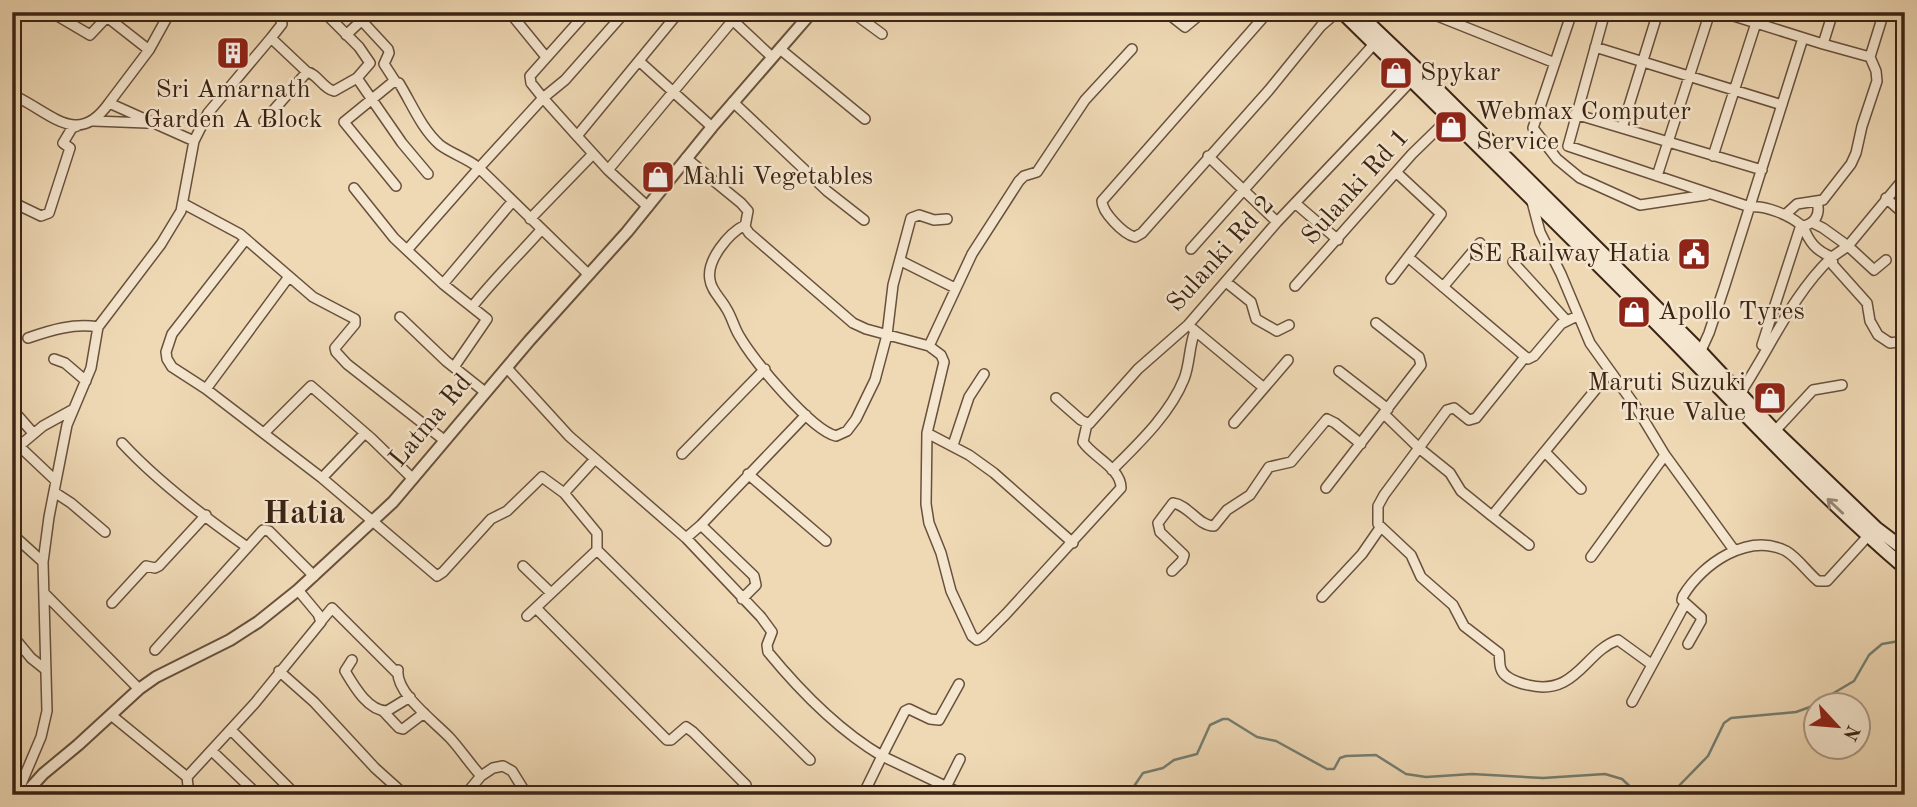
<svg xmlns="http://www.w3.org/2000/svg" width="1917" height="807" font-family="'Old Standard TT',serif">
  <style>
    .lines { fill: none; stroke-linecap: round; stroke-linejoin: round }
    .stream { stroke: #747e72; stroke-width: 2.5 }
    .minor-casing { stroke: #68513c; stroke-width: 12 }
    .tertiary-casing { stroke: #68513c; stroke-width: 14 }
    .secondary-casing { stroke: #3b2414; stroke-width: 16 }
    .minor { stroke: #f5e6cf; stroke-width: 9 }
    .tertiary { stroke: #f5e6cf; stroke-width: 10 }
    .secondary { stroke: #f5e6cf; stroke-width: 12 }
    .oneway { stroke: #988572 }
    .labels { text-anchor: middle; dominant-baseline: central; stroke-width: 5; stroke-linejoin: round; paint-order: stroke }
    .poi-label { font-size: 26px; fill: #3b2414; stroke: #f5e6cf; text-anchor: start }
    .street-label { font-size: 26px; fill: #3b2414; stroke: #f5e6cf }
    .district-label { font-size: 33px; font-weight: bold; fill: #3b2414; stroke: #f5e6cf }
  </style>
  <rect width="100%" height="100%" fill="#efd9b5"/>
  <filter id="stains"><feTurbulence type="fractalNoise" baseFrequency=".00286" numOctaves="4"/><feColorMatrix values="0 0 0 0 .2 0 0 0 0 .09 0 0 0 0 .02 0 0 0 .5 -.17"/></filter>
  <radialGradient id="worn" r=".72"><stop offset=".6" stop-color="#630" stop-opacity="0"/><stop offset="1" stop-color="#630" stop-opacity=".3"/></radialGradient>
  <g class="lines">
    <path class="stream" d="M1128,795L1143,773L1163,768L1174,760L1197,754L1210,725L1223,719H1228L1257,737L1276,741L1327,769H1334L1340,758L1346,756L1376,755L1406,774L1426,777L1472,774L1543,778L1605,774L1622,779L1639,795
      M1670,795L1708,756L1724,723L1731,718L1796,712L1810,707L1854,681L1869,655L1882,644L1905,640"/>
    <defs>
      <path id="minor" d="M51,12L90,35L107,17L149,50
        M587,12L530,76L531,83L543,98L565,80L625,12
        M724,12L772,57
        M852,12L882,34
        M1166,12L1185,27L1203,12
        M1268,12L1102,201C1102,212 1123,234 1135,237L1142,233L1269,90L1321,26L1337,12
        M1572,12L1533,128L1557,159L1580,178L1640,205L1706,195
        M1605,12L1568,146L1750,207C1765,205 1789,215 1801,225L1762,345
        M1721,12L1823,44L1833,12
        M1430,13L1555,63
        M511,14L546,57
        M346,35L361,21L363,22L388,49L389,53L384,64L395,81
        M271,38L282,24L278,12
        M1595,47L1782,105
        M780,49L865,119
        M1870,57L1884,12
        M639,61L712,127
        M307,72C318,74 322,88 334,91L357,78L370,63L359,47L324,12
        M357,78L402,143L428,174
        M733,102L827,191L864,220
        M109,103L149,50L170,12
        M12,112L19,98C54,116 79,146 109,103L194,141
        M1575,114L1762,170
        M94,121L147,123
        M1622,128L1658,12
        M577,136L608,170L648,207
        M1208,156L1277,222
        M1713,156L1756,23
        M686,158L741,203L748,211L745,227L749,233L853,323L866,329L929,346L972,254L1019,181L1024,176L1037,172L1085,100L1132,49
        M608,170L733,20
        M1657,176L1710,12
        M396,186L344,122L393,82L399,83C412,104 421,128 440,145C452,154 467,158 479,168L543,98L577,136L679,12
        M354,188L394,238L443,284L487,319L454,367
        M1531,198L1540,232L1561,274L1590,343L1636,407L1665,455L1734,550
        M1886,198L1905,215
        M12,202L41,216L49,213L70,148L63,143L72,128L77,126
        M1295,203L1338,240
        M184,204L240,234L313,297L355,319V324L335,348L336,352L347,364L444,440
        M1786,214L1797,204L1823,200L1851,164L1856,153L1862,126L1877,81L1876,71L1870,57L1823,44
        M530,219L593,154
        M1815,220V224L1823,228L1848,246L1832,257L1833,265L1867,303L1870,321L1878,335L1890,343L1905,341
        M745,225C729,233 706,260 710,280C711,290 721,299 726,308C732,317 734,328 740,337C753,360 811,430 836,436L847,431L856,419L875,380L887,335L893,285L911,218L919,215L934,220L947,219
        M246,239L172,334L166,352L167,359L172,367L206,389L322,478L437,576L443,572L491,519L507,511L542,477L564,493
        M1191,249L1374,44
        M407,250L479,168L588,274
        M1408,257L1528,359L1534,356L1561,324L1577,316
        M1886,260L1874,270L1848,246L1905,177
        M901,261L955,288
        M1513,262L1566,320
        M1391,279L1441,214L1397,173
        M1226,282L1251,302L1256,319L1277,331L1289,325
        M443,284L512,202
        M1295,286L1412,154L1450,117
        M1443,287L1480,243
        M472,307C493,280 518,256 541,230
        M400,317L446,361L485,392
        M1193,329L1264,388
        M28,338C51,330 74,323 98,327
        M929,346L941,355L944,362L927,433L969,455L994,473L1073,543
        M1699,355L1709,333L1725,285L1803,38
        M1525,357L1476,418L1469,420L1454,408L1447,410L1384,495L1378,506V524L1411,555L1421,577L1453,605L1464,626L1499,653C1500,658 1499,664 1501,669C1504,678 1519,683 1528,685C1576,697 1585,651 1618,640L1651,664
        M54,359L65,363L86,381
        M507,368L569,436L686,538L761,617L772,632L767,645L768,652C800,691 838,730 882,756L863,795
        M1339,371L1388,409
        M206,389L288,278
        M1739,395C1770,349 1791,296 1832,257C1816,251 1809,242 1803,226C1814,224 1821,215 1817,202
        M1056,398L1081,420L1089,424L1138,369L1188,325L1277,222L1412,80
        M12,409L33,433
        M1384,414L1419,448L1450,473L1461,491L1492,516
        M1234,423L1288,360
        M1775,431L1813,390L1842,385
        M264,433L311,386L372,439L412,478
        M927,433L926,504L929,523L941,553L951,591L972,636L977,640L983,637L1006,614L1121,488C1121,468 1093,457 1083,442L1087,424
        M122,443C158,482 203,516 247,547
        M953,445L969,397L984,374
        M19,446L56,481
        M12,452L43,426L72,410
        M1545,452L1581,489
        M682,454L765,369
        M1112,470C1138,444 1170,414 1184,379C1190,364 1189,346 1195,331
        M748,474L826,541
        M322,478L365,433
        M1326,488L1421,365L1419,357L1376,323
        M54,492L71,503L105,532
        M701,525L754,576L756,585L742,599
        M12,534L43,562L47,711L41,737L19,789
        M686,538L701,525L806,415
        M1529,545L1492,516L1610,372
        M597,550L810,760
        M1591,557L1665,455
        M43,562L49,517L67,425L91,368L98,327L161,244L181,211L194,141L208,113L271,38L307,72L264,121
        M523,566L551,593
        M1172,571L1182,561L1184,555L1160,532L1158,523L1173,503C1189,505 1198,526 1214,526L1227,510L1250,495L1269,467L1291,462L1327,419L1335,423L1361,444
        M45,594L139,689
        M1322,597L1362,554L1380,528
        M112,603L146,566L155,568L159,566L206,515
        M536,608L667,740H671L686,727L693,732L746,785L747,795
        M527,616L597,550V533L564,493L595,459
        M322,620L332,608L397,673
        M12,635L31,658L46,670
        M1688,644L1701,621V617L1682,600L1683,596C1702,564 1748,532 1786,551C1798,558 1807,572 1818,581H1827L1868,536
        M155,650L263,530L269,531L314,576
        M352,660L345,671C354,686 368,711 387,711L410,697
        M398,670C395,693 435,722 450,738C461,750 470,764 481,776L493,768L503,766L512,771L527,795
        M279,671L314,702L375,768L405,795
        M959,684L939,720L930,719L909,709L905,711L882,756L964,795
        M1632,702L1685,604
        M383,711L399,728L403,729L424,713
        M111,715L187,777
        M231,730L296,795
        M212,751L258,795
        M189,795L187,777L255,703L321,622L318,614L298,590
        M465,795L481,776
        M942,795L960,759"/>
      <path id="tertiary" d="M24,795L43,774L78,745L139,689L156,677L230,640L258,622L298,590L393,502L529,341L627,232L712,127L812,12"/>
      <path id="secondary" d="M1342,12C1448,116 1554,220 1659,326C1740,408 1817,493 1905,568
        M1357,12L1420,72L1600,251L1701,352L1775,431L1876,528L1905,550"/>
    </defs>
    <use href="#minor" class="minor-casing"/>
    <use href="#tertiary" class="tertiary-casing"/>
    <use href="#secondary" class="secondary-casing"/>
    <use href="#minor" class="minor"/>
    <use href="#tertiary" class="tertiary"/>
    <use href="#secondary" class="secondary"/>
  </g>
  <defs><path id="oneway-shaft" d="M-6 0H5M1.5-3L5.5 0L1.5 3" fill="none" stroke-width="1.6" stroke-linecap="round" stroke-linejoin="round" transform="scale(1.75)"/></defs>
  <use class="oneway" href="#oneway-shaft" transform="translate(1835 506) rotate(-137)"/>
  <defs>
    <symbol id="building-square" viewBox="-11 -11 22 22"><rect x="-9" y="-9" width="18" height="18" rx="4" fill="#8f2418" stroke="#f5e6cf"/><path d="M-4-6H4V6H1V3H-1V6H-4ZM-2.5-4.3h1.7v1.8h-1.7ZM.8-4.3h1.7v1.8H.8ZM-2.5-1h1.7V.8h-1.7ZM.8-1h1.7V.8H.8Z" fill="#fff"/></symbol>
    <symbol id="shop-square" viewBox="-11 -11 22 22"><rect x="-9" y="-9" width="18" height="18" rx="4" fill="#8f2418" stroke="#f5e6cf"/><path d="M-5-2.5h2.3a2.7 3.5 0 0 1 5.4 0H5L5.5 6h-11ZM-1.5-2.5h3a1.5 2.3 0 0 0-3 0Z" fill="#fff"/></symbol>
    <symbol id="civic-square" viewBox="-11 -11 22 22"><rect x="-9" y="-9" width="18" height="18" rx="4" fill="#8f2418" stroke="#f5e6cf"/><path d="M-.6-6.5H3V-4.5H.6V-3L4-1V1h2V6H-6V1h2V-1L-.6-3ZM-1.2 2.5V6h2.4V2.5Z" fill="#fff"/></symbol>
  </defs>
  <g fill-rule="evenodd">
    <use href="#building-square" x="214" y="34" width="38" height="38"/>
    <use href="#shop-square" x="1377" y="54" width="38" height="38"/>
    <use href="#shop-square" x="1432" y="108" width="38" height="38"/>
    <use href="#shop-square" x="639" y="158" width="38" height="38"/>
    <use href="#civic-square" x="1675" y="235" width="38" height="38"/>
    <use href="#shop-square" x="1615" y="293" width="38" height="38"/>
    <use href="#shop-square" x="1751" y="379" width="38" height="38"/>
  </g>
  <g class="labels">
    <g class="poi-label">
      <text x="1420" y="73">Spykar</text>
      <text x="233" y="90" text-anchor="middle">Sri Amarnath<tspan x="233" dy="30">Garden A Block</tspan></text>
      <text x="1476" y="112">Webmax Computer<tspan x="1476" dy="30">Service</tspan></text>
      <text x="682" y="177">Mahli Vegetables</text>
      <text x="1670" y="254" text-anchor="end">SE Railway Hatia</text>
      <text x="1658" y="312">Apollo Tyres</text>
      <text x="1746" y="383" text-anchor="end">Maruti Suzuki<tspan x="1746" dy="30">True Value</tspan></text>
    </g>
    <g class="street-label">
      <text transform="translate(1356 187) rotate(-48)">Sulanki Rd 1</text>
      <text transform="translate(1221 254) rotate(-48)">Sulanki Rd 2</text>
      <text transform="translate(431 421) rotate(-50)">Latma Rd</text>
    </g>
    <g class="district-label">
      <text x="304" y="514">Hatia</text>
    </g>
  </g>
  <rect width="1917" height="807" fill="none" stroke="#efd9b5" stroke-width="42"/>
  <rect x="14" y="14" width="1889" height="779" fill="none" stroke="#3b2414" stroke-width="3.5"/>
  <rect x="21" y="21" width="1875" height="765" fill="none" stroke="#3b2414" stroke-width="2"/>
  <g transform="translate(1837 726) rotate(116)"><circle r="33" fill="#f5e6cf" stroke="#ab9884" stroke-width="2"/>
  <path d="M0-5L12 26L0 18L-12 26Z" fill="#8f2418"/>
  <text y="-10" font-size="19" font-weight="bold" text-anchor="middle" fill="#3b2414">N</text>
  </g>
  <rect width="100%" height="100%" filter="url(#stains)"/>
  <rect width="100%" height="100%" fill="url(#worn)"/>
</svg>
